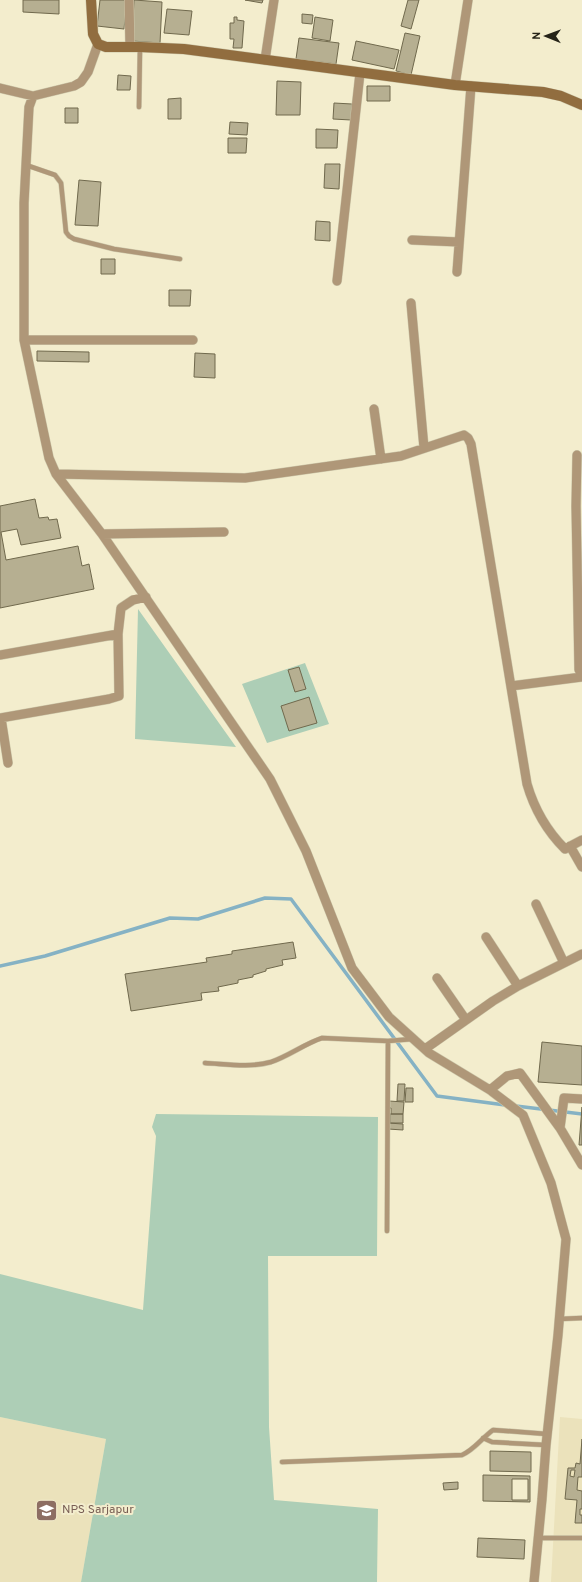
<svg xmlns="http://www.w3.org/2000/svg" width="582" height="1582" font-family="Overpass,sans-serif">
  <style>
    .built { fill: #ebe2bb }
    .green { fill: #adceb6 }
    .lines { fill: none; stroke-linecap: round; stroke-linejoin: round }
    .stream { stroke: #85b2c4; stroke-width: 3.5 }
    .building { fill: #b6af91; stroke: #70694d; fill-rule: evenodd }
    .lane-casing { stroke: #cec9ac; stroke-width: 5.5 }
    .street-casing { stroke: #cec9ac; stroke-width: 10 }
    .secondary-casing { stroke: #cec9ac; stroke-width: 11 }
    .lane { stroke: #af9778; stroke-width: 4.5 }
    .street { stroke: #af9778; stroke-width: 9 }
    .secondary { stroke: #916d3f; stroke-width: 10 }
    .labels { text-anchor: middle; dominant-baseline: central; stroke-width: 4; stroke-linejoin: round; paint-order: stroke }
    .education-label { font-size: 12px; fill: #785e54; stroke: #f3edcd; text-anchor: start }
  </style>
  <rect width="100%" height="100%" fill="#f3edcd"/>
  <path class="built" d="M0,1417L106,1439L81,1582H0Z
    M560,1417L582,1419V1582H551Z"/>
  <path class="green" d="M138,609L236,747L135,739Z
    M305,663L329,724L267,743L242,684Z
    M156,1114L378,1117L377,1256H268L269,1427L274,1500L378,1509L377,1582H81L106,1439L0,1417V1274L143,1310L156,1136L152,1127Z"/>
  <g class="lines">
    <path class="stream" d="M0,966L45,956L170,918L198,919L265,898L291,899L437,1096L505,1105
      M516,1106L582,1114"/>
  </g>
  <path class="building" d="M23,0H59V14L23,12Z
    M100,0H127L124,29L97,26Z
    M134,0L162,2L160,43L132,41Z
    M245,0H263L262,3Z
    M408,0H419L411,29L401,26Z
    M167,9L192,11L189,35L164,33Z
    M302,14L313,15L312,24L302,23Z
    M234,17H237V20L244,21L242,48H233L234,39H230V23H234Z
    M315,17L333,20L330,41L312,38Z
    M405,33L420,36L411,75L396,71Z
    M299,38L339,43L336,64L296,59Z
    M356,41L399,50L394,69L352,60Z
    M118,75L131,76L130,90H117Z
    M277,81L301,82L300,115H276Z
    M367,86H390V101H367Z
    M181,98V119H168V99Z
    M334,103L352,104L351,120L333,119Z
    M65,108H78V123H65Z
    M230,122L248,123L247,135L229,134Z
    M316,129L338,130L337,148H316Z
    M228,138H247L246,153H228Z
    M325,164H340L339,189L324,188Z
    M79,180L101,182L98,226L75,225Z
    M316,221L330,222V241L315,240Z
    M101,259H115V274H101Z
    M169,290H191L190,306H169Z
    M37,351L89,352V362L37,361Z
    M195,353L215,354V378L194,377Z
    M35,499L39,518L48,517L49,520L57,519L61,538L21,545L17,529L1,532L6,560L78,546L82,566L89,564L94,589L0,608V506Z
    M299,667L306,689L295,692L288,670Z
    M309,697L317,723L289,731L281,706Z
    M293,942L296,958L282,960L283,965L266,969V971L253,975V977L238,980V983L218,987L219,991L201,993L202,1000L131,1011L125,974L207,962L206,958L232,954V951Z
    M542,1042L582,1046V1085L538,1082Z
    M398,1084H405L404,1101H397Z
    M406,1088H413V1102H405Z
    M389,1101L404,1102L403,1114H391V1108H388Z
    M582,1107V1145H579Z
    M390,1114H403V1123H390Z
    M388,1123L403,1124V1130L388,1129Z
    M582,1439V1477H578L577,1490L582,1491V1509H580V1515H582V1523H575L577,1500L565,1499L568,1468H575L576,1463L580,1464ZM571,1470H575L574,1477L570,1476Z
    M490,1451L531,1452V1472L490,1471Z
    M483,1475L530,1476V1502L483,1501ZM512,1479H528V1500H512Z
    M458,1482V1489L444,1490L443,1483Z
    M478,1538L525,1540L524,1559L477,1557Z"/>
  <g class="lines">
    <defs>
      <path id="lane" d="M139,107L140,47
        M26,165L55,175L61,183L66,232L69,236L74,239L114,249L180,259
        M205,1063C226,1064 250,1068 271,1062C289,1056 304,1044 322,1038L388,1041L413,1039
        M387,1231L388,1041
        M559,1319L582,1318
        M483,1438L492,1442L546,1445
        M282,1462L462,1455C474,1450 482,1438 493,1430L547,1434
        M538,1538H582"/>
      <path id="street" d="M129,0L130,47
        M265,60L274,0
        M455,85L468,0
        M0,88L33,96L74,86L81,82L88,72L98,44
        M33,96L29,107L24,203V340L49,458L56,474L102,534L270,779L306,851L352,968L389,1017L429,1053L490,1090L523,1115L551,1183L566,1239L558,1335L546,1445L542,1499L534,1582
        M412,240L459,242
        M457,272L471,86
        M337,281L360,73
        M411,303L424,448
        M24,340H193
        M374,409L381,459
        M577,455L576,506L579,670L582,672
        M56,474L245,478L401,456L464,435L468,438L471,444L527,784C534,808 547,831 565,849L582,840
        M102,534L224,532
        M0,655L118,634L121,608L133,600L146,597
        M511,686L582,677
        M0,718L109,699L119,696L118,634
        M1,718L8,763
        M570,846L582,867
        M536,904L564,963
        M486,937L518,986
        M437,978L466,1020
        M425,1049L493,1001L518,986L582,954
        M490,1090L507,1076L520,1073L560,1128L582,1165
        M560,1128L564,1098L582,1099"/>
      <path id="secondary" d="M91,0L93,34L98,44L106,47H140L184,49L455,85L543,92L561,96L582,105"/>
    </defs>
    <use href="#lane" class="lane-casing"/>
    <use href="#street" class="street-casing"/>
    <use href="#secondary" class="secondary-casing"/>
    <use href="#lane" class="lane"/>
    <use href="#street" class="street"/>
    <use href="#secondary" class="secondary"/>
  </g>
  <defs>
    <symbol id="school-square" viewBox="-11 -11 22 22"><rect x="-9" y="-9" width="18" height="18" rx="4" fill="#8d6e63" stroke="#f3edcd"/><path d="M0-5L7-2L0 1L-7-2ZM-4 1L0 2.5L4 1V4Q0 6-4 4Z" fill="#fff"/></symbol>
  </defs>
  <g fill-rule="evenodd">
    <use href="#school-square" x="34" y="1498" width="25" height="25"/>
  </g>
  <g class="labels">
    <g class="education-label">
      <text x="62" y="1510">NPS Sarjapur</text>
    </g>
  </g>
  <g transform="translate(546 36) rotate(271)" stroke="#f3edcd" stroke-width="3" paint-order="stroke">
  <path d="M0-3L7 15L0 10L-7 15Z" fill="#252317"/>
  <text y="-6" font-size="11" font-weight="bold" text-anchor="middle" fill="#252317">N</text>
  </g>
</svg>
